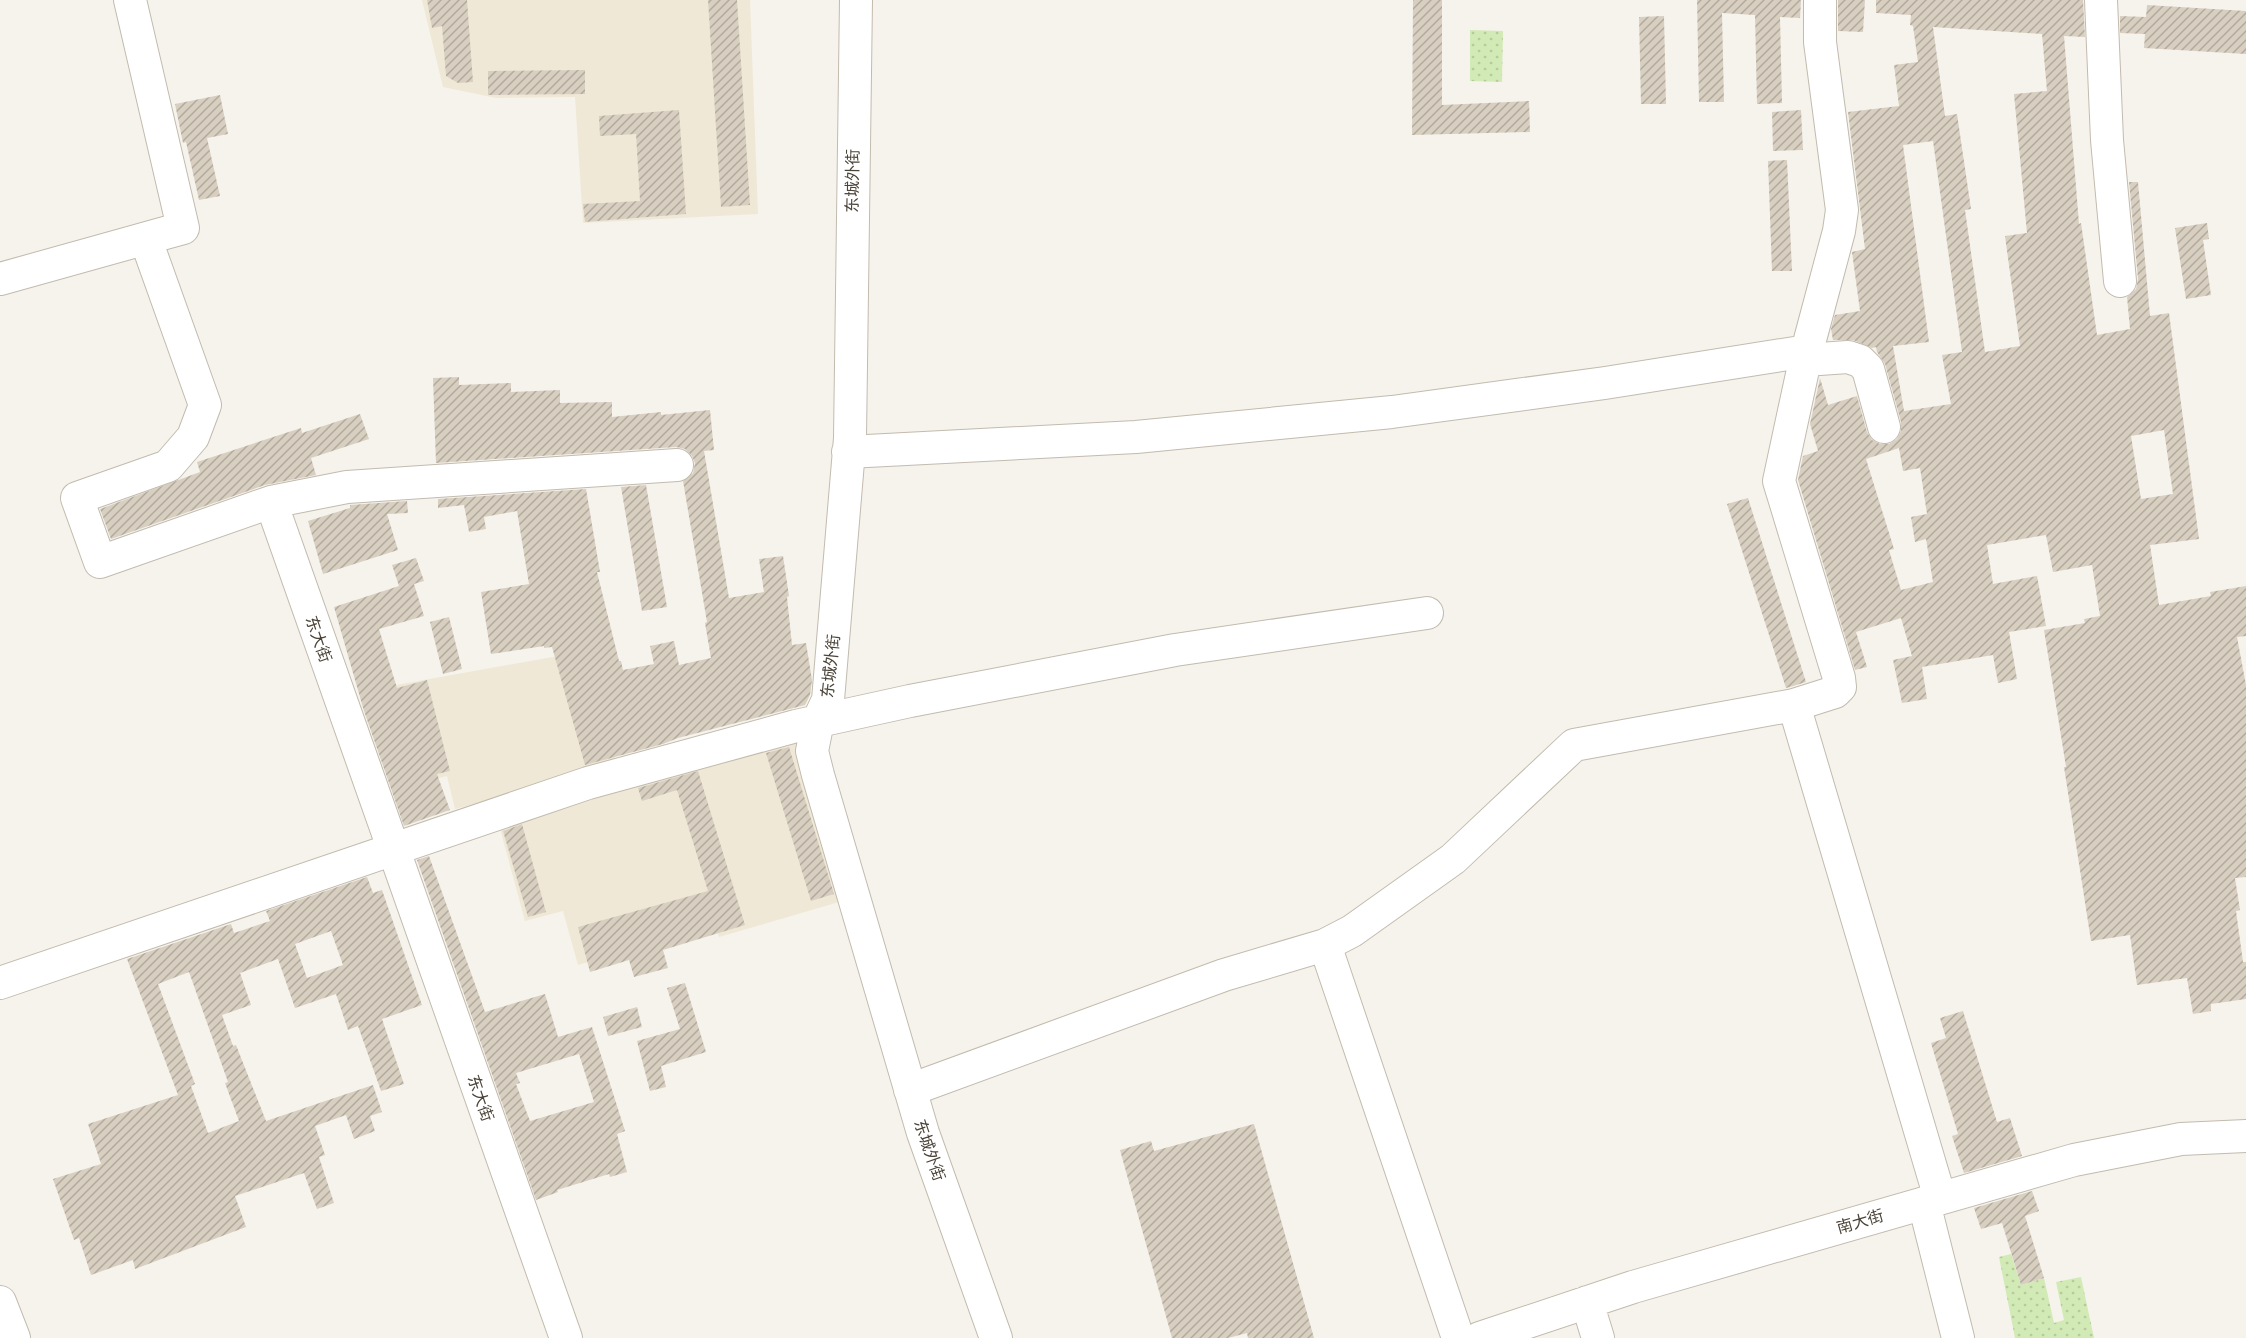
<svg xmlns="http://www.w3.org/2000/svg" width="2246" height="1338" font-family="Inter,'Noto Sans SC',sans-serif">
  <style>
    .education { fill: #efe8d6 }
    .grass { fill: url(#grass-dots) }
    .building { fill: url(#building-hatch); fill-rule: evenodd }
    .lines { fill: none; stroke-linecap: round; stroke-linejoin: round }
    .minor-casing { stroke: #c2bbae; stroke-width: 34 }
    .minor { stroke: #fff; stroke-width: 32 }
    .labels { text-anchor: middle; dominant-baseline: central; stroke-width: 5; stroke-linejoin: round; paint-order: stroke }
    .street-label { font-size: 16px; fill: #4b4439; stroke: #fff }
  </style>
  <defs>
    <pattern id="grass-dots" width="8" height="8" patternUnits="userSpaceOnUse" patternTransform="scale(1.5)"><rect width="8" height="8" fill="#d2eab5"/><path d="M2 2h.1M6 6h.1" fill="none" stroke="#b6ca9c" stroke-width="1.8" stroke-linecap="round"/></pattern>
    <pattern id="building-hatch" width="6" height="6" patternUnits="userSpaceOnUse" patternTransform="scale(1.5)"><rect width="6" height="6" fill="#d8cfc1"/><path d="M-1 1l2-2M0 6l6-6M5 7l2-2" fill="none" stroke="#b1aa9e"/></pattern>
  </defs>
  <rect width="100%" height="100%" fill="#f6f3ec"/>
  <path class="education" d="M422,0H750L758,214L583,223L575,97L496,98L443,87Z
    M586,651L622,784L798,733L846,900L719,937L716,925L578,965L563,911L525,921L492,799L455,809L447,776L434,779L409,739L396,685Z"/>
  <path class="grass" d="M1470,30L1503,31L1502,82L1470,81Z
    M2011,1254L2021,1285L2044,1278L2054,1323L2064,1320L2056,1282L2081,1277L2094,1338H2015L1999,1257Z"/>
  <path class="building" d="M427,0H467L473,82L458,83L446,76L442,26L432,28Z
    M708,0H737L750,205L721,207Z
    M1413,0H1442V105L1529,101L1530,132L1412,135Z
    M1697,0H1801L1800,18L1780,17L1782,103L1757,104L1755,15L1722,13L1724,102H1699Z
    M1838,0H1865L1863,32L1838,31Z
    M1876,0H2083L2085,37L2064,36L2079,224L2081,223L2097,335L2130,329L2127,297L2136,289L2138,279L2129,182H2138L2150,316L2169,313L2199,539L2150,545L2159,605L2211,596L2210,592L2246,586V636L2237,637L2246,685V877L2235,878L2240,910L2236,911L2243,962H2246V999L2211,1004V1011L2193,1014L2187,978L2137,985L2130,935L2091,941L2064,767H2066L2044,630L2085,623L2084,619L2100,616L2092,565L2053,572L2046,535L1987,545L1993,584L2037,576L2046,626L2009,632L2017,679L1998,683L1993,655L1922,667L1927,699L1902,703L1893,660L1912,656L1901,618L1856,632L1867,667L1855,670L1798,480L1803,456L1818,451L1810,424L1820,378L1828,405L1857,396L1867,432L1872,440L1880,444H1889L1897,439L1901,431V422L1885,364L1877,352L1876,347L1872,348L1853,340H1833L1831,329L1835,315L1860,311L1852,252L1865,249L1848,112L1899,106L1894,65L1918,62L1913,26L1910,25L1911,15L1876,13ZM1933,27L2042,34L2047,91L2014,94L2027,233L2005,236L2020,346L1985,352L1965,210L1971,209L1957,114L1945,116ZM1933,141L1962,352L1942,355L1951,404L1904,411L1893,346L1929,342L1903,145ZM2164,430L2173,494L2141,499L2131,436ZM1899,448L1903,471L1920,468L1927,514L1911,517L1915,542L1926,539L1933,582L1901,590L1889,550L1894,549L1866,459Z
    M2147,5L2246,11V54L2144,48L2145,34L2120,33V16L2146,17Z
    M1664,16L1666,104H1641L1639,17Z
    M585,70V94L488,95V71Z
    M220,95L228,134L207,138L220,196L199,200L186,142L183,143L175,104Z
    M679,110L686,214L585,222L583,204L640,201L636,134L600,136L599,116Z
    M1801,110L1803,150L1773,151L1772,112Z
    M1787,160L1792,271H1772L1768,161Z
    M2207,223L2209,239L2203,240L2211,295L2186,299L2175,228Z
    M459,377V385L511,383V392L560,390V403L612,402V417L661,412V415L710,410L714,450L704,451L729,598L764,592L759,559L783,556L789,596L787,597L792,645L806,643L812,680L810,695L805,705L678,738L663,744L585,765L552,647L544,648V646L491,654L481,592L529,584L517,511L484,517L486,529L469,532L464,505L438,508V499L586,489L600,572H597L619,661H621L623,670L654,664L650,646L674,641L679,665L711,658L705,623L707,622L683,481L693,473L695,463L692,456L685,449L676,447L436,463L433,378Z
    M360,414L369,439L311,458L316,475L265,485L111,539L100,509L200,472L197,462L301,428L302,433Z
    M646,485L667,607L642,611L621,487Z
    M1748,498L1806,682L1790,687L1786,688L1727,504Z
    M407,501L408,513L387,514L398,550L323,574L308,521L350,508V505Z
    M416,558L424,581L414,584L424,616L379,629L397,688L427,680L450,771L437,774L450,810L404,826L364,711L334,607L399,586L392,565Z
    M449,617L462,669L443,674L430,622Z
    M789,747L834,894L811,901L766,753Z
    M698,771L745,925L663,950L668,968L634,977L629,960L590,972L578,927L708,891L677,790L642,801L638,788Z
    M522,824L546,912L528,917L503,831Z
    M429,856L485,1012L545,994L558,1037L592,1027L625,1131L617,1134L627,1172L610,1177L609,1174L557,1190L558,1192L536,1200L417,860ZM579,1054L594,1102L530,1121L516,1084L520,1083L516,1073Z
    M367,877L373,893L382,890L422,1005L382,1019L404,1084L381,1091L358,1026L348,1030L336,994L295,1008L278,959L240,973L251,1005L222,1015L233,1046L236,1045L266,1121L373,1085L382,1112L370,1116L375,1131L354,1139L346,1115L315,1126L325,1155L319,1157L334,1203L317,1209L304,1173L235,1196L246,1227L135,1269L133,1260L91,1275L79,1238L74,1240L53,1179L101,1164L88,1124L178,1095L127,959L231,924L234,933L270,921L266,911ZM331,931L343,965L307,978L295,944ZM189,972L228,1082L225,1083L239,1121L208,1133L191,1086L195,1084L158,984Z
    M685,983L706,1052L661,1066L666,1087L650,1091L637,1041L680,1029L667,988Z
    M637,1007L642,1027L608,1036L603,1017Z
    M1963,1011L1997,1122L2010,1118L2022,1156L1964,1173L1952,1136L1958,1134L1931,1043L1946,1038L1940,1018Z
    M1254,1124L1314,1338H1248L1247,1333L1228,1338H1172L1120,1150L1151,1141L1154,1151Z
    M2032,1191L2039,1211L2025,1216L2044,1278L2021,1285L2002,1223L1981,1229L1974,1208Z"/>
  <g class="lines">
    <defs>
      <path id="minor" d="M856,0L850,438L828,700L818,721L812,751L818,775L923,1133L996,1338
        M1820,0V42L1842,210L1839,231L1807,351L1779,481L1839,678L1840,687L1835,692L1794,705L1940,1198
        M2101,0L2107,140L2120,281
        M146,240L205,405L193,437L168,466L77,498L100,562L271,502L566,1338
        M0,279L183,228L130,0
        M1805,360L1848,357L1860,361L1868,369L1884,427
        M848,452L1136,437L1392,412L1605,383L1807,351
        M271,502L347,487L677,465
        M1325,945L1458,1338
        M0,983L588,783L796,726L910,701L1175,650L1427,613
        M910,1090L1224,975L1325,945L1352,931L1453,859L1574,745L1794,705
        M1924,1203L1958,1338
        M0,1302L14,1338
        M1587,1302L1598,1338
        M1480,1338L1633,1287L2074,1160L2181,1139L2246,1136"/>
    </defs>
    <use href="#minor" class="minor-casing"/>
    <use href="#minor" class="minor"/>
  </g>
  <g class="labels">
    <g class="street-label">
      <text transform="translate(852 181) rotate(-89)">东城外街</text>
      <text transform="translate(319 639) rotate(71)">东大街</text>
      <text transform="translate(830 666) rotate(-84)">东城外街</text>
      <text transform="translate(481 1098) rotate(71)">东大街</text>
      <text transform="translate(930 1150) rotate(71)">东城外街</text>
      <text transform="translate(1860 1221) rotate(-16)">南大街</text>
    </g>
  </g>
</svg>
